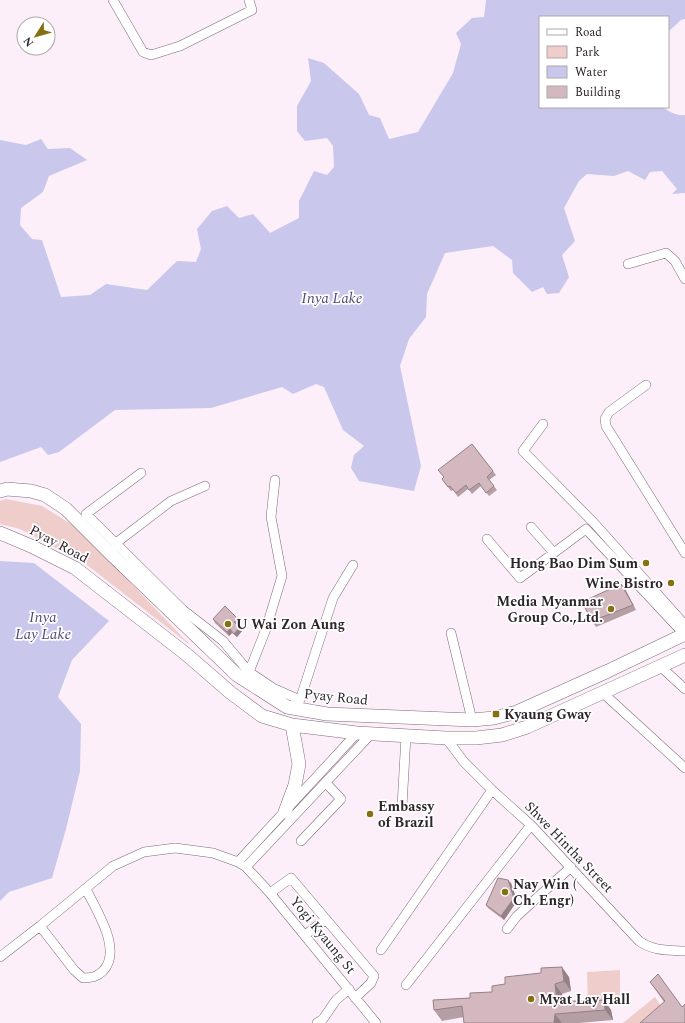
<svg xmlns="http://www.w3.org/2000/svg" width="685" height="1023" font-family="Spectral,serif">
  <style>
    .green { fill: #eecdca }
    .water { fill: #c9c7eb }
    .lines { fill: none; stroke-linecap: round; stroke-linejoin: round }
    .minor-casing { stroke: #7e6b79; stroke-width: 10 }
    .highway-casing { stroke: #7e6b79; stroke-width: 14 }
    .minor { stroke: #fff; stroke-width: 9 }
    .highway { stroke: #fff; stroke-width: 13 }
    .wall { fill: #b59ea4 }
    .shaded-wall { fill: #948186 }
    .building { fill: #d3b8bf; stroke: #948186 }
    .poi-dot { fill: #867111; stroke: #fff; stroke-width: 1.5 }
    .labels { text-anchor: middle; dominant-baseline: central; stroke-width: 3.5; stroke-linejoin: round; paint-order: stroke }
    .street-label { font-size: 14px; fill: #2d252b; stroke: #fff }
    .poi-label { font-size: 14px; font-weight: bold; fill: #2d252b; stroke: #fff; text-anchor: start }
    .water-label { font-size: 15px; font-style: italic; fill: #504a7c; stroke: #fff }
  </style>
  <rect width="100%" height="100%" fill="#fceff9"/>
  <path class="green" d="M6,499L42,506L79,529L190,645L87,565L20,529L0,524V501Z
    M620,970V1005L588,1006L587,972Z
    M655,997L665,1012L652,1023H623Z"/>
  <path class="water" d="M486,0H685V19L681,20L668,32V17H540V107H663C669,112 677,116 685,115V193L672,194L677,189L662,171L650,172L645,180L628,171L614,176L587,174L579,181L564,208L575,241L562,255L569,277L559,293L547,294L543,287L532,292L513,273L512,260L493,246L445,253L427,294L426,317L409,339L400,366L421,466L414,491L359,481L351,468L354,455L364,446L343,430L324,387L316,384L293,394L282,387L211,408L115,410L59,452L48,455L41,447L0,462V140L26,145L41,139L48,149L70,148L87,160L49,176L43,192L21,208L20,225L32,239L42,240L61,297L90,295L106,284L147,290L177,261L196,262L201,249L197,229L212,211L227,206L239,218L253,214L270,233L299,218V201L314,171L327,175L334,167L333,146L327,138L305,141L297,131V106L311,81L308,58L324,63L359,94L369,115L380,118L389,139L418,132L453,73L461,44L456,33L472,18L484,17Z
    M0,561L34,563L109,621L72,660L58,697L81,724L80,771L66,829L52,878L9,892L0,901Z"/>
  <g class="lines">
    <defs>
      <path id="minor" d="M113,0L143,52L151,55L180,46L252,10L249,0
        M628,264L666,253L675,261L685,279
        M646,385L609,412L605,419L606,426L685,553
        M543,424L523,451L595,524L685,625
        M141,473L86,514L183,610L223,641L249,672L273,688L300,700L333,598L353,565
        M531,527L554,553
        M487,539L520,578L586,529L684,634
        M115,547L116,543L171,501L205,486
        M451,633L472,720
        M660,666L685,689
        M249,672L266,629L282,576L271,517L275,480
        M603,693L685,768
        M446,738L464,762L492,790L531,825L639,941C653,951 668,950 685,951
        M402,806L406,736
        M301,841L341,799L326,783
        M238,862L357,733
        M246,867L372,733
        M270,893L291,878L374,976L371,983L355,998
        M40,926L74,970L83,978C91,978 97,977 103,971C123,950 96,910 86,889
        M507,929L517,916L571,867
        M305,935L326,919
        M381,950L492,790
        M0,957L40,926L113,866L144,852L175,848L213,853L238,862L246,867L270,893L376,1023
        M406,985L531,825
        M317,1023L323,1019L336,1000L349,989"/>
      <path id="highway" d="M0,491L7,489L31,491L45,495L66,509L112,555L237,675L287,707L327,714L472,720L494,718L517,712L608,671L685,634
        M0,533L31,546L75,568L186,654L231,693L262,716L292,725L357,733L446,738H476L502,735L527,727L685,655
        M285,812L295,785L299,764L292,725"/>
    </defs>
    <use href="#minor" class="minor-casing"/>
    <use href="#highway" class="highway-casing"/>
    <use href="#minor" class="minor"/>
    <use href="#highway" class="highway"/>
  </g>
  <path class="wall" d="M493,471L496,475L489,480L497,490L489,496L481,486L472,494L468,489L458,497L453,490L451,491L444,482V477Z
    M621,584L625,589L636,610L596,627L592,621Z
    M213,619H238L240,623L238,625L242,631L237,637L232,633L229,636L215,623Z
    M511,883L517,901L504,920L488,908L486,905Z
    M569,977L571,991L562,994L563,1001L604,1000L611,1010L613,1020L579,1023H464V1017L442,1021L434,1010L470,998L492,992Z
    M650,982L685,1023L664,1002Z"/>
  <path class="shaded-wall" d="M621,584L625,589L636,610L633,605Z
    M240,627L242,631L237,637L234,634Z
    M230,629L232,633L229,636L227,632Z
    M508,880L511,883L517,901L504,920L501,916Z
    M562,967L569,977L571,991L564,981Z
    M555,984L562,994L564,1012L557,1002Z
    M604,1000L611,1010L613,1020L605,1010Z
    M555,1014L562,1023H554Z"/>
  <path class="building" d="M472,444L493,471L487,477L494,486L486,493L479,483L469,490L466,485L456,493L450,486L448,487L442,479L444,477L438,470Z
    M621,584L633,605L592,621L582,602Z
    M225,606L238,619L234,622L240,627L234,634L230,629L227,632L213,619Z
    M498,878L508,880L514,898L501,916L486,905Z
    M562,967L564,981L555,984L557,1002L604,1000L605,1010L555,1014L554,1023H464L462,1006L434,1010L433,1000L470,998V993L492,992V986L505,984V977L541,973V968Z
    M658,974L682,1007L685,1004V1023H640L665,1001L650,982Z"/>
  <g class="poi-dot">
    <circle cx="646" cy="563" r="4"/>
    <circle cx="671" cy="583" r="4"/>
    <circle cx="611" cy="609" r="4"/>
    <circle cx="228" cy="624" r="4"/>
    <rect x="492" y="710" width="8" height="8" rx="2"/>
    <circle cx="370" cy="814" r="4"/>
    <circle cx="505" cy="892" r="4"/>
    <circle cx="531" cy="999" r="4"/>
  </g>
  <g class="labels">
    <g class="street-label">
      <text transform="translate(59 544) rotate(28)">Pyay Road</text>
      <text transform="translate(336 697) rotate(6)">Pyay Road</text>
      <text transform="translate(569 847) rotate(46)">Shwe Hintha Street</text>
      <text transform="translate(323 935) rotate(51)">Yogi Kyaung St</text>
    </g>
    <g class="poi-label">
      <text x="638" y="563" text-anchor="end">Hong Bao Dim Sum</text>
      <text x="663" y="583" text-anchor="end">Wine Bistro</text>
      <text x="603" y="601" text-anchor="end">Media Myanmar<tspan x="603" dy="16">Group Co.,Ltd.</tspan></text>
      <text x="236" y="624">U Wai Zon Aung</text>
      <text x="504" y="714">Kyaung Gway</text>
      <text x="378" y="806">Embassy<tspan x="378" dy="16">of Brazil</tspan></text>
      <text x="513" y="884">Nay Win (<tspan x="513" dy="16">Ch. Engr)</tspan></text>
      <text x="539" y="999">Myat Lay Hall</text>
    </g>
    <g class="water-label">
      <text x="332" y="298">Inya Lake</text>
      <text x="43" y="617">Inya<tspan x="43" dy="17">Lay Lake</tspan></text>
    </g>
  </g>
  <rect x="539" y="16" width="130" height="92" fill="#ffffff" stroke="#aba8aa"/>
  <rect x="547" y="29" width="20" height="6" fill="#ffffff" stroke="#aba8aa"/>
  <text x="575" y="36" font-size="12" fill="#2d252b">Road</text>
  <rect x="547" y="46" width="20" height="12" fill="#eecdca" stroke="#aba8aa"/>
  <text x="575" y="56" font-size="12" fill="#2d252b">Park</text>
  <rect x="547" y="66" width="20" height="12" fill="#c9c7eb" stroke="#aba8aa"/>
  <text x="575" y="76" font-size="12" fill="#2d252b">Water</text>
  <rect x="547" y="86" width="20" height="12" fill="#d3b8bf" stroke="#aba8aa"/>
  <text x="575" y="96" font-size="12" fill="#2d252b">Building</text>
  <g transform="translate(36 36) rotate(233)"><circle r="19" fill="#ffffff" stroke="#aba8aa"/>
  <path d="M0-3L7 15L0 10L-7 15Z" fill="#867111"/>
  <text y="-6" font-size="11" font-weight="bold" text-anchor="middle" fill="#2d252b">N</text>
  </g>
</svg>
